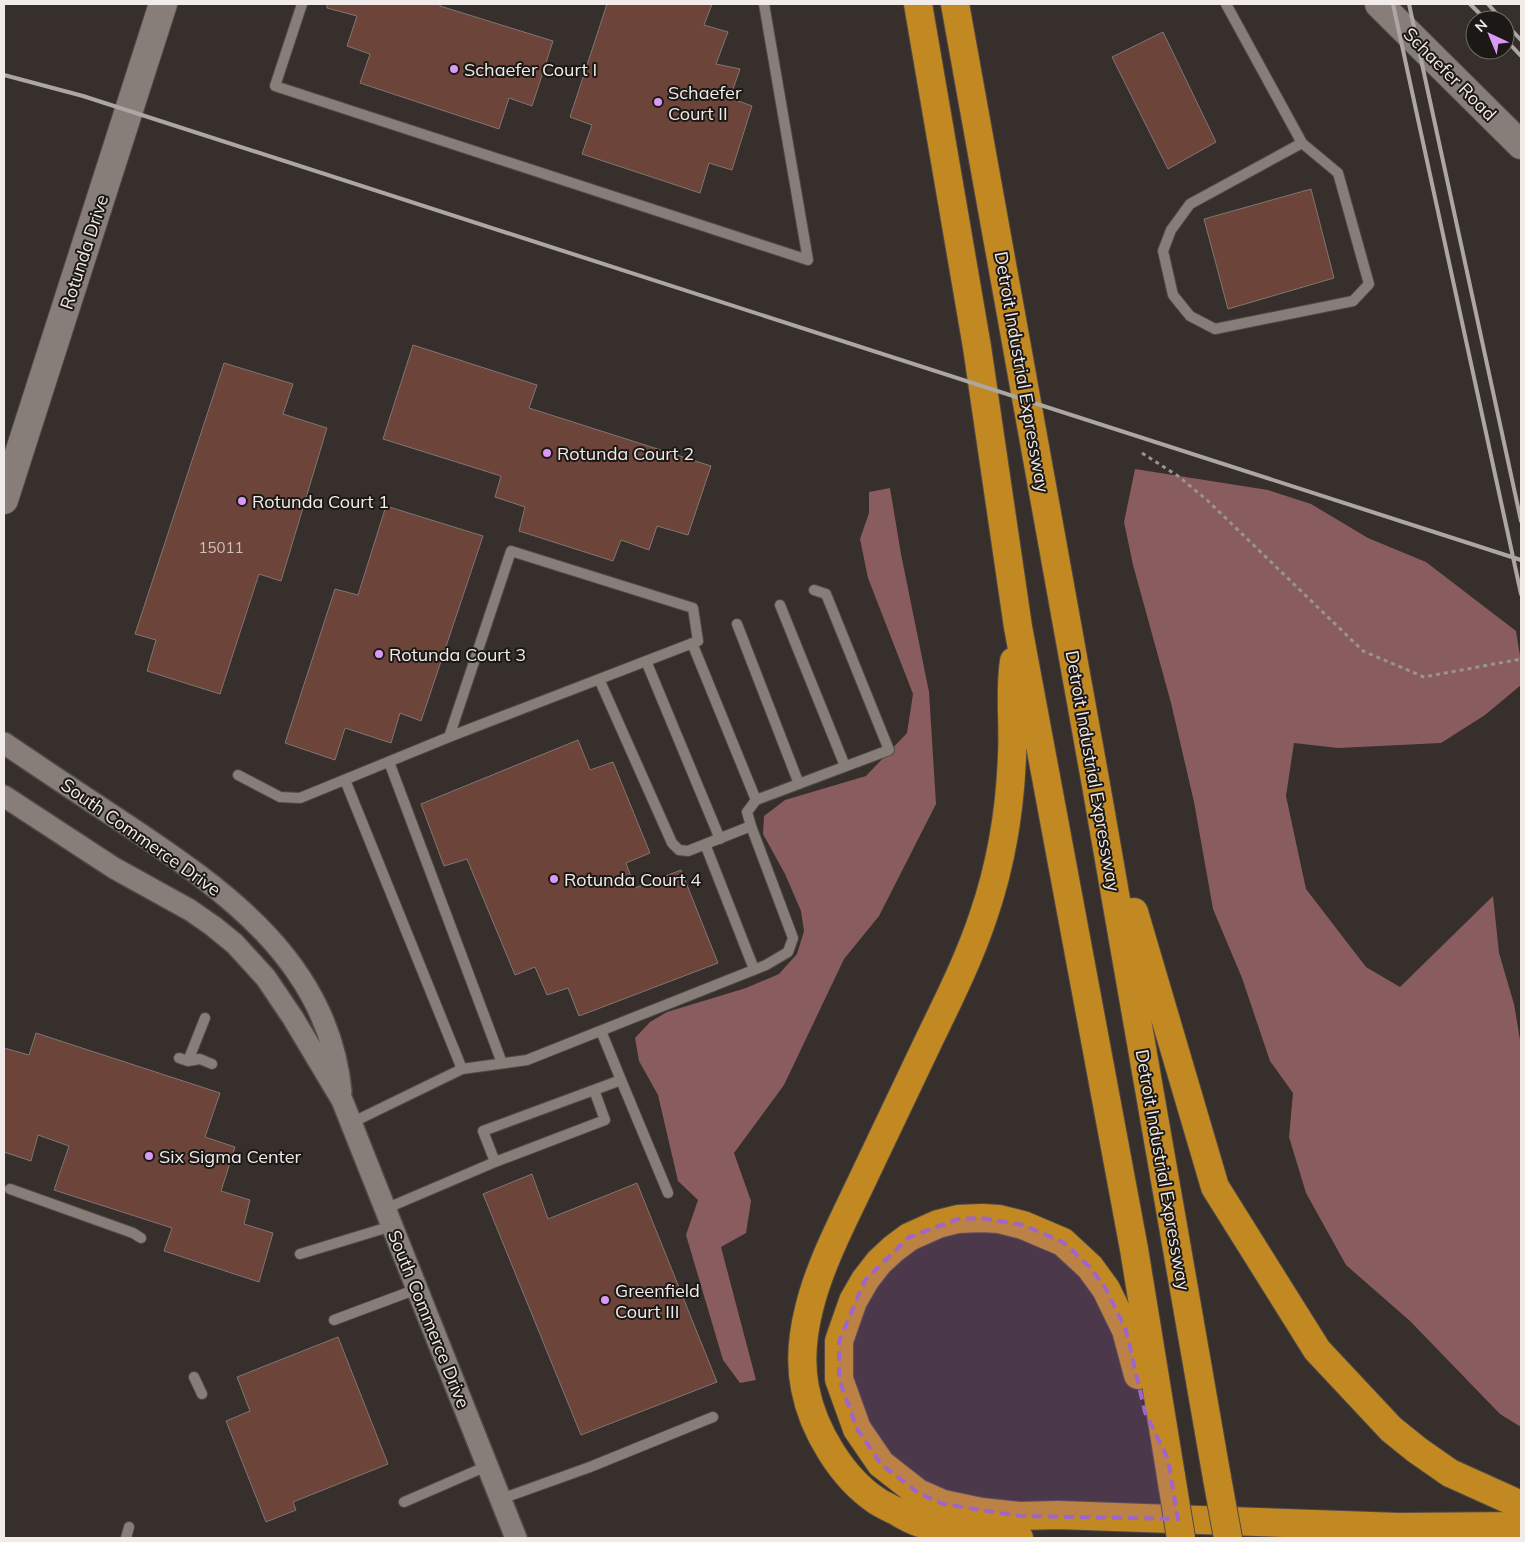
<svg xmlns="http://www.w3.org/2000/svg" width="1525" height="1542" font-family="Mulish,sans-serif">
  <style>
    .forest { fill: #895d5f }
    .building { fill: #6c443a; stroke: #807673 }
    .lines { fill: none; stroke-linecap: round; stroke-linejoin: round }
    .service-casing { stroke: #514a46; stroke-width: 12 }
    .minor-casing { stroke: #514a46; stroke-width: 24 }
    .secondary-casing { stroke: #514a46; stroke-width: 30 }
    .motorway-casing { stroke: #514a46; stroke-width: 30 }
    .path { stroke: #9a9490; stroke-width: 3; stroke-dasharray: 4 4; stroke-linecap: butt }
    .service { stroke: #877e79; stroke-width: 10 }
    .minor { stroke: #877e79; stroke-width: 21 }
    .secondary { stroke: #877e79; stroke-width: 28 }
    .motorway { stroke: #c28923; stroke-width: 28 }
    .rail { stroke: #ada7a4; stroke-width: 4 }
    .motorway-bridge-casing { stroke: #514a46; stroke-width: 30; stroke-linecap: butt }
    .motorway-bridge { stroke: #c28923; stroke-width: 28 }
    .marked { fill: #9e66cc; fill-opacity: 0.2; stroke: #9e66cc; stroke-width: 4; stroke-dasharray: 10 6; stroke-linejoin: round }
    .poi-dot { fill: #db99f6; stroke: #1b1816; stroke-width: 2 }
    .labels { text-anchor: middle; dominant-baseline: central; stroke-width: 4; stroke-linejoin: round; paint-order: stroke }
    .number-label { font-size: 15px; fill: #d0c2bd }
    .poi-label { font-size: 18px; fill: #f1ece9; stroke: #1b1816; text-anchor: start }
    .street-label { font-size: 18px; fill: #f1ece9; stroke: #1b1816 }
  </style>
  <rect width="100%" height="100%" fill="#362f2b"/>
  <path class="forest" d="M1135,469L1268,490L1311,504L1368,538L1426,562L1516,631L1521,662V685L1485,715L1441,743L1338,748L1294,743L1286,796L1306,889L1366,967L1400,987L1493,896L1499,953L1514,1004L1521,1046V1427L1500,1414L1410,1321L1346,1265L1306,1193L1289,1137L1293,1093L1270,1061L1242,978L1213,909L1194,802L1171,703L1133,565L1124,522Z
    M890,488L901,554L929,692L936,804L879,916L844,959L784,1085L734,1153L751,1201L746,1233L721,1247L756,1380L740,1383L723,1360L686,1235L698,1200L678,1181L658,1095L639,1061L635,1038L650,1022L667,1012L746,988L779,974L797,954L804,931L801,911L785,874L763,834L764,816L785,800L866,776L907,733L913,694L868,578L860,539L869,513V492Z"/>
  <path class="building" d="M327,4H440V6L553,41L532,106L509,98L499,129L360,83L370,54L347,46L357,16L327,8Z
    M607,4H712L704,25L728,32L716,64L740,69L730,98L752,106L732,170L709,163L700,193L582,154L592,125L570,117Z
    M1163,32L1216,142L1168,169L1112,57Z
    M1311,189L1334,278L1228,309L1204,219Z
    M413,345L537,385L529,408L711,466L688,535L657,526L649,550L621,540L613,561L519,531L525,507L495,497L501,476L383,439Z
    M224,363L293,384L283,414L327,428L281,581L259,574L220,694L147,671L156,640L135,634Z
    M386,506L483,536L421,721L400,713L391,743L345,728L335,760L285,743L335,589L358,595Z
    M578,740L590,770L613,762L650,853L626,863L635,888L681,870L718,963L579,1016L568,988L547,995L535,967L515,975L467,859L444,866L421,804Z
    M36,1033L220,1093L205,1137L235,1147L221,1191L250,1200L244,1224L273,1233L259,1282L164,1251L172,1228L54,1190L69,1146L38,1135L31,1161L4,1152V1048L29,1055Z
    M532,1174L548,1219L637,1183L717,1382L581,1435L483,1194Z
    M338,1337L388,1464L293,1502L296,1510L266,1522L226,1421L250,1411L237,1377Z"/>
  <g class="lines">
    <defs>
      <path id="service" d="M302,4L275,86L808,260L764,4
        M1226,4L1302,143L1338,173L1369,284L1353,301L1215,329L1190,316L1173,295L1163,251L1171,230L1190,204L1302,143
        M780,605L845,766
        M737,624L799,784
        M692,643L756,800
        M646,661L720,839
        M599,679L672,843L679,850L688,851L751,826
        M389,762L502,1063
        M238,775L280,797L300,798L449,737L511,551L693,608L698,641L449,737
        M345,780L462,1069L351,1123
        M705,844L754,969
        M179,1058L188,1061L200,1059L212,1064
        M188,1061L205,1018
        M462,1069L527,1060L766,965L788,952L793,938L751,826L747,812L756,800L889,750L826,594L814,590
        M621,1080L668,1193
        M495,1162L605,1120L594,1090
        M10,1189L133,1233L141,1238
        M385,1209L495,1162L483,1131L621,1080L601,1031
        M300,1254L392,1226
        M334,1320L417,1289
        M194,1377L202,1394
        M501,1499L590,1467L713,1417
        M404,1502L487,1466
        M126,1538L129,1527"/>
      <path id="minor" d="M4,743C45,771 86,798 127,825C226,891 329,963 341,1092
        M4,796L114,868L190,910L213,926L235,944L266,978L293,1018L342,1100L516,1538"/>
      <path id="secondary" d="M1379,4L1521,145
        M4,500L163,4"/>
      <path id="motorway" d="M918,4L977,347L1018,627L1134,1249L1171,1476
        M955,4L1096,785L1217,1478
        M1014,661C1009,693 1014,724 1012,756C1010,811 1001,865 983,917C969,959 949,999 930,1038C906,1088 883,1137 859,1187C841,1225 819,1267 809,1309C803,1333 800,1363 805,1388C813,1430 842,1478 877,1501C883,1505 890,1508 896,1511C904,1516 911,1520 920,1523C952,1535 985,1536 1019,1538
        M1134,912L1215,1187L1317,1350L1391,1429L1417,1450L1450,1473L1521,1505
        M1138,1375L1126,1330L1106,1289L1090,1267L1063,1242L1023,1225L999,1219L982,1218L958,1219L938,1224L909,1237L893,1249L879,1262L865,1280L853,1301L839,1341V1379L857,1429L881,1464L918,1493L943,1504L981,1512L1019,1516L1058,1515L1399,1527L1521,1526"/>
    </defs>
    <use href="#service" class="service-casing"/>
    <use href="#minor" class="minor-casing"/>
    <use href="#secondary" class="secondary-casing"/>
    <use href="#motorway" class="motorway-casing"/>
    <path class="path" d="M1142,453L1178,476L1207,500L1363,651L1424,677L1521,659"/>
    <use href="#service" class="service"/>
    <use href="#minor" class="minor"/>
    <use href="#secondary" class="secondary"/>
    <use href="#motorway" class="motorway"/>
    <path class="rail" d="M1393,4L1521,594
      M1409,4L1521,521
      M1470,4L1486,20
      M1488,4L1502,20
      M1505,23L1521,40
      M1505,39L1521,56
      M4,75L83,96L1521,560"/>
    <defs>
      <path id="motorway-bridge" d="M1171,1476L1181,1538
        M1217,1478L1228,1538"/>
    </defs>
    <use href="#motorway-bridge" class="motorway-bridge-casing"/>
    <use href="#motorway-bridge" class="motorway-bridge"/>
  </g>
  <path class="marked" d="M982,1218L1023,1225L1063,1242L1090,1267L1106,1289L1126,1330L1145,1412L1168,1459L1178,1519L1019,1516L943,1504L918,1493L881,1464L857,1429L839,1379V1341L865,1280L909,1237L958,1219Z"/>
  <g class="poi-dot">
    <circle cx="454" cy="69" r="5"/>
    <circle cx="658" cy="102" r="5"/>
    <circle cx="547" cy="453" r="5"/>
    <circle cx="242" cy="501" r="5"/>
    <circle cx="379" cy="654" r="5"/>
    <circle cx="554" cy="879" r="5"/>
    <circle cx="149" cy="1156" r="5"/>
    <circle cx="605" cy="1300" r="5"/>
  </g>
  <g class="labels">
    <g class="number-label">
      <text x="221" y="547">15011</text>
    </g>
    <g class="poi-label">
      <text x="464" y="69">Schaefer Court I</text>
      <text x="668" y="92">Schaefer<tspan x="668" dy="21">Court II</tspan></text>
      <text x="557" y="453">Rotunda Court 2</text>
      <text x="252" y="501">Rotunda Court 1</text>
      <text x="389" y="654">Rotunda Court 3</text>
      <text x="564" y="879">Rotunda Court 4</text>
      <text x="159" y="1156">Six Sigma Center</text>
      <text x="615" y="1290">Greenfield<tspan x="615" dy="21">Court III</tspan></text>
    </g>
    <g class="street-label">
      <text transform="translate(1450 74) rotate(45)">Schaefer Road</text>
      <text transform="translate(84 252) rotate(-72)">Rotunda Drive</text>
      <text transform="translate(1022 372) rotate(80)">Detroit Industrial Expressway</text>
      <text transform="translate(1093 771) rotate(80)">Detroit Industrial Expressway</text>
      <text transform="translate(141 837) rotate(35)">South Commerce Drive</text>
      <text transform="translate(1163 1170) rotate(80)">Detroit Industrial Expressway</text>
      <text transform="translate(429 1319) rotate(68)">South Commerce Drive</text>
    </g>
  </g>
  <rect width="1525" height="1542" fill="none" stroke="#f1ece9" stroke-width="10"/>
  <g transform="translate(1490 35) rotate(316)"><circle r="24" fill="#1b1816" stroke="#716d6a"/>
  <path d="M0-4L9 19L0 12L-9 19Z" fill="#db99f6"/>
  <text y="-8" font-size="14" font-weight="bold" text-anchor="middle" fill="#f1ece9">N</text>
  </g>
</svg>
